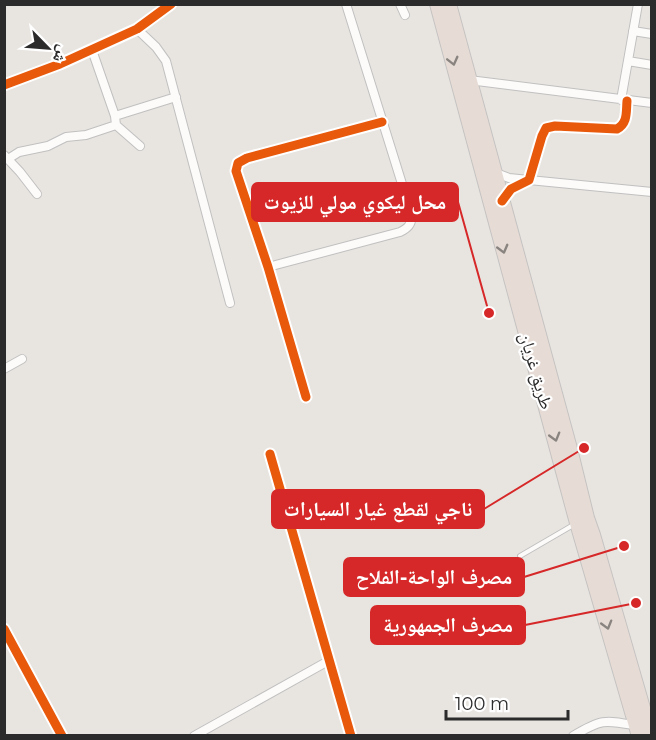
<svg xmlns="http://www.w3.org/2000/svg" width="656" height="740" font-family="Montserrat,'Noto Naskh Arabic',sans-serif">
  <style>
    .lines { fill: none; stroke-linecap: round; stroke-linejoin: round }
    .lane-casing { stroke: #c1c0c0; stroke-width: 6 }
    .street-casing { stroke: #c1c0c0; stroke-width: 10 }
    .highway-casing { stroke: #c5c3c2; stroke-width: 16 }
    .lane { stroke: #fcfbfa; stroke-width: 4 }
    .street { stroke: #fcfbfa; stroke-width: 8 }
    .highway { stroke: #e7dcd5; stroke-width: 14 }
    .cycleway-casing { stroke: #fff; stroke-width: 13 }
    .cycleway { stroke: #e8590c; stroke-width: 9 }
    .oneway { stroke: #898480 }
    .labels { text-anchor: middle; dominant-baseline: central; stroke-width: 4.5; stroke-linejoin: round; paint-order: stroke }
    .street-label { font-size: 18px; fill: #2b2b2b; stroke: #fff }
    .leader { fill: none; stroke: #d62828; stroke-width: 2 }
    .callout-dot { fill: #d62828; stroke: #fff; stroke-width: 2 }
    .callout { fill: #d62828; stroke: #d62828; stroke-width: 2 }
    .callout-label { font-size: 20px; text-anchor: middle; font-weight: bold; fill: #fff }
  </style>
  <rect width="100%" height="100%" fill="#e8e5e1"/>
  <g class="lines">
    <defs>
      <path id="lane" d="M520,556L575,524"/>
      <path id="street" d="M400,4L405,15
        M137,29L156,47L166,61L230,303
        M633,31L652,34
        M92,50L115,116L116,125L140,146
        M628,61L652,65
        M469,80L652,103
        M4,85L60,64L137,29L171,4
        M621,100L638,4
        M115,116L176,97
        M4,155L20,172L37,194
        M8,159L19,152L48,146L66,137L86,135L116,125
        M496,173L509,178L529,180L652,192
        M503,200L511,189L529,180L542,136L546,128L555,126L617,129C628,123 626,112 627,101
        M268,267L400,232C408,228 411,225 412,216L346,4
        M4,369L22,359
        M306,397L268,267L236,171L238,163L247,158L382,122
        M270,454L351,736
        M4,629L62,736
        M194,736L330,660
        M573,736C603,718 605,720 639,726"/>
      <path id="highway" d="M437,4L577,523L639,736
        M449,4L569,445L587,518L593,535L651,736"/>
    </defs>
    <use href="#lane" class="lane-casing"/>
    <use href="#street" class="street-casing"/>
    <use href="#highway" class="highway-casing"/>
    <use href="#lane" class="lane"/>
    <use href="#street" class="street"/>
    <use href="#highway" class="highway"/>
    <defs>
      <path id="cycleway" d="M4,85L60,64L137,29L171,4
        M502,201L511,189L529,180L542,136L546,128L555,126L617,129C628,123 626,112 627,101
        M306,397L268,267L236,171L238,163L247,158L382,122
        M270,454L351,736
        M4,629L62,736"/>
    </defs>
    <use href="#cycleway" class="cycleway-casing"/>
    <use href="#cycleway" class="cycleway"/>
  </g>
  <defs><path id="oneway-chevron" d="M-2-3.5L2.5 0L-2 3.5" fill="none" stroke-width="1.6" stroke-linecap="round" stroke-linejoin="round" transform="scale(1.5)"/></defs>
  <g class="oneway">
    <use href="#oneway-chevron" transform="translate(453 61) rotate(76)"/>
    <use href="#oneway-chevron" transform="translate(503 249) rotate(75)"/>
    <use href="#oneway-chevron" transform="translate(555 437) rotate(74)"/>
    <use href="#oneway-chevron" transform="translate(607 625) rotate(74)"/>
  </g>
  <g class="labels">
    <g class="street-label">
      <text transform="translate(536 371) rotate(74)">طريق غريان</text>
    </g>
  </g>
  <path class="leader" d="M489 313L458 202M584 448L484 509M624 546L524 577M636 603L525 625"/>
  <g class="callout-dot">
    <circle cx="489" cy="313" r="6"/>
    <circle cx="584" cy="448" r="6"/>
    <circle cx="624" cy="546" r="6"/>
    <circle cx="636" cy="603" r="6"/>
  </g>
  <g class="callout">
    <rect x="252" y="183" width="206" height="38" rx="6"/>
    <rect x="272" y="490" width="212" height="38" rx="6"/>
    <rect x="344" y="558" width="180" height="38" rx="6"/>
    <rect x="371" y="606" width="154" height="38" rx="6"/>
  </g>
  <g class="callout-label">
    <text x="355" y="209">محل ليكوي مولي للزيوت</text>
    <text x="378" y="516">ناجي لقطع غيار السيارات</text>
    <text x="434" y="584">مصرف الواحة-الفلاح</text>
    <text x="448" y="632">مصرف الجمهورية</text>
  </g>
  <rect width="656" height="740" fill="none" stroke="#2b2b2b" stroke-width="12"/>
  <g transform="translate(48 48) rotate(115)" stroke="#ffffff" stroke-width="4.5" paint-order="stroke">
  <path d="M0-4.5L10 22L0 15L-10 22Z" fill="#2b2b2b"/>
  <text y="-9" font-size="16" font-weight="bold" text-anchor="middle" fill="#2b2b2b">ش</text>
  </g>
  <path d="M446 710v9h122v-9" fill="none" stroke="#2b2b2b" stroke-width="3"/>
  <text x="455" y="710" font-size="18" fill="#2b2b2b" stroke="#ffffff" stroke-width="4.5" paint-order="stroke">100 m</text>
</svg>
